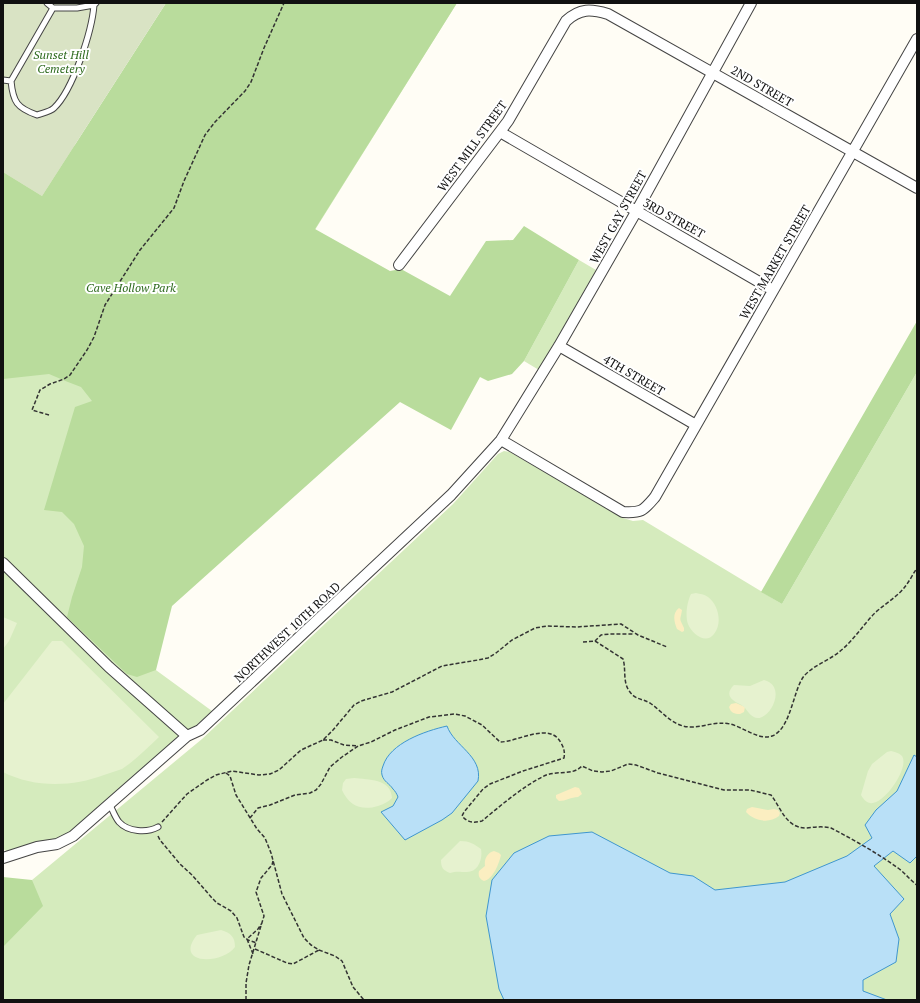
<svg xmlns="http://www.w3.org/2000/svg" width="920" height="1003" font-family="'PT Serif',serif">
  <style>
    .green { fill: #d5ebbd }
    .forest { fill: #b9dc9c }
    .sand { fill: #fbeec1 }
    .cemetery { fill: #d9e3c4 }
    .pitch { fill: #e6f2cf }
    .water { fill: #b9e0f7; stroke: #3f96cf }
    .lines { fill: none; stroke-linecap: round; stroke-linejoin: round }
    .lane-casing { stroke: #444; stroke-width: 7 }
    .street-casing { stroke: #444; stroke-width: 12 }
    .path { stroke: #333; stroke-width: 1.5; stroke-dasharray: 4 2; stroke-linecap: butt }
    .lane { stroke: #fff; stroke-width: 5 }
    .street { stroke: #fff; stroke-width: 10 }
    .labels { text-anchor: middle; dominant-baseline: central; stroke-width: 4; stroke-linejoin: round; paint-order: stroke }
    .park-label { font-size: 12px; font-style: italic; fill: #2f6b1f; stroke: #fff }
    .street-label { font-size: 12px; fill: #111; stroke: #fff }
  </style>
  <rect width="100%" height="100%" fill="#fffdf5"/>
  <path class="green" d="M457,3L258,321L86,619L212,711L73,836L12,854L3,849V172Z
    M579,260L596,270L539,370L524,361Z
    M917,372V1000H3V906L32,880L202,739L453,504L498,454L504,451L510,452L623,518L633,521L643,520L782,604Z"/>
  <path class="forest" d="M166,3H457L315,229L390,271L401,269L450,296L486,241L513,240L524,226L579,260L524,361L512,374L488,381L480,377L451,430L400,402L172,606L156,670L137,677L127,674L67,617L72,597L82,567L84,546L74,524L62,512L44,510L75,407L92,401L81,387L68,382L49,374L3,379V172L42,196Z
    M917,321V372L782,604L761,592Z
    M3,877L32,880L43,906L3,947Z"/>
  <path class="sand" d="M679,608L682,610C680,622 679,617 684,628V631L682,632L677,629C674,622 672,613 679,608Z
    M736,703L745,707L744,712L740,714C734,714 731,713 729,707L731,704Z
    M575,787L579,788L582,794L578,797C571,797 566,801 559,801L556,798V795Z
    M752,807L768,810L774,809L778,810L780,813L779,816C769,824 754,821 746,812L747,809Z
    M494,851L499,853L501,855C499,864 493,879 484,881C479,879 478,876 479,871L485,866C484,859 487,853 494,851Z"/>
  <path class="cemetery" d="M3,3H166L42,196L3,172Z"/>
  <path class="pitch" d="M696,593C700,594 704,594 708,597C718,604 723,623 714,634C706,645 692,634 688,624C685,616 687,602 691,594Z
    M3,617L17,623L9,641L3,649Z
    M52,641H62L159,737C147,748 136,760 122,769C116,771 110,773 104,775C72,787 34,788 3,772V704Z
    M764,680C787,686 771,718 758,718C751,718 748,711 744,707C741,704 736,703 733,700C727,695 729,690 734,685L750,686Z
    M891,751C895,752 899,753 902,756C910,768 883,806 870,803C865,802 863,798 861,795L868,771L872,764L887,752Z
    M354,778C368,780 391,778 392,798C388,802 384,804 378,806C362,811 349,806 342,790L343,783L346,779Z
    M460,841C470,841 474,844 481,849C483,859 478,872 467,872C460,872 456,871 450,873C443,870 441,868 441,860Z
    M221,930C231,933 235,937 235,947C222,965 173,965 197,935Z"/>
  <path class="water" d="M447,726C454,746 483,756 478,781L452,813L442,820L405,840L381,812L393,806L398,797C397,794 395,791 393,789C389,783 384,782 382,775C381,771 382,769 383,766C390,743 425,731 447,726Z
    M914,755L917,757V856L910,863L893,851L874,866L904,899L890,914L899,939L896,962L863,980V991L887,1000H504L499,989L486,916L492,880L514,853L549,836L592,832L670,873L693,876L715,890L785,882L847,856L872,838L865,825L876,810L897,791Z"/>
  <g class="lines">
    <defs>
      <path id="lane" d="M47,3L53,8
        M94,5C92,31 73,90 54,108C50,112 42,113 37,115C17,108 13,102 11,81L53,8H77L94,5L96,3
        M3,80L11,81
        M110,805C113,811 115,817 119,822C128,832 147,833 158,827"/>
      <path id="street" d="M500,132L773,290
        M399,265L508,121L566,21C580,8 591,9 608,14L917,188
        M559,346L696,425
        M501,440L623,512C642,513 643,511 655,497L917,39
        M3,563L109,667L187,736
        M3,858L37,847L57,844L73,836L187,736L200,730L451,495L501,440L559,346L636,212L751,3"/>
    </defs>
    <use href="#lane" class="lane-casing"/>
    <use href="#street" class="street-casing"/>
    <path class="path" d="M49,415L32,410L40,390L50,384L64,379L70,375L87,350L94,337L105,305L140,250L174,208L184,181L205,135L215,122L245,91L251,82L264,48L284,3
      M595,641L623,659C626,668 623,680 628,689C634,700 641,698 650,703C663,712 673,727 691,727C705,727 715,721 730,724C743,727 760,741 772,736C791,729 793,690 804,676C814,665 828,661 839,652C852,642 861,628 872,616C881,606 895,599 904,588C909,582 913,574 917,568
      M583,642L595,641L601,635L610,634H633
      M323,740H331L344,745L358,746
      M226,773L230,776L236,795L257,829L265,838L271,853L282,894L304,938L311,945L319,950L335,956L342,961L353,987L364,1000
      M250,818L258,808L270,805L295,795L310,793L316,790L321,784L330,767L342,757L358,746L371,742L395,730L429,717L455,714L465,716L482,725L500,742C518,742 550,721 561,743C564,748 565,752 564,758L523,771L490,784L483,789L464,812L462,816C468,823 474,823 482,821C500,806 521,788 542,777C556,769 571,777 582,766L593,771L602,772L611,771L628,764L636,765L658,773L724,790H750L771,795C781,808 786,828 806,828C815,827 823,826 831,828C854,840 877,853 898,868C905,873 910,880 917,885
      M162,822L187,794L207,780L216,775L232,771L259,775L270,774L279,770L301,750L323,740L333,730L354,705L361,701L392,692L442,666L478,660L488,658L496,653L512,640L535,628L547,626L576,627L621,624L638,635L667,647
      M158,836L160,840L180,864L192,875L212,898L217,903L231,911L237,918L244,937L248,940L257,943
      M255,949L287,963L293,964L319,950
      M253,954L247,939L258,929L262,923
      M246,1000V983L249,965L264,916L256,892L261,878L272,865L273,861"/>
    <use href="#lane" class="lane"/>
    <use href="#street" class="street"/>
  </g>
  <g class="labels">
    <g class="park-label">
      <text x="61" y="54">Sunset Hill<tspan x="61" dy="14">Cemetery</tspan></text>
      <text x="131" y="287">Cave Hollow Park</text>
    </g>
    <g class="street-label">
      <text transform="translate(762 86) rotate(30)">2ND STREET</text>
      <text transform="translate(472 146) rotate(-54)">WEST MILL STREET</text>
      <text transform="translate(618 217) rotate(-61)">WEST GAY STREET</text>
      <text transform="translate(674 218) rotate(29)">3RD STREET</text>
      <text transform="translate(775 262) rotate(-60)">WEST MARKET STREET</text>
      <text transform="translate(634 375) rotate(30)">4TH STREET</text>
      <text transform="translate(287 632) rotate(-43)">NORTHWEST 10TH ROAD</text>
    </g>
  </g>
  <rect width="920" height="1003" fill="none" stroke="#111111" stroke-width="8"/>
</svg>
